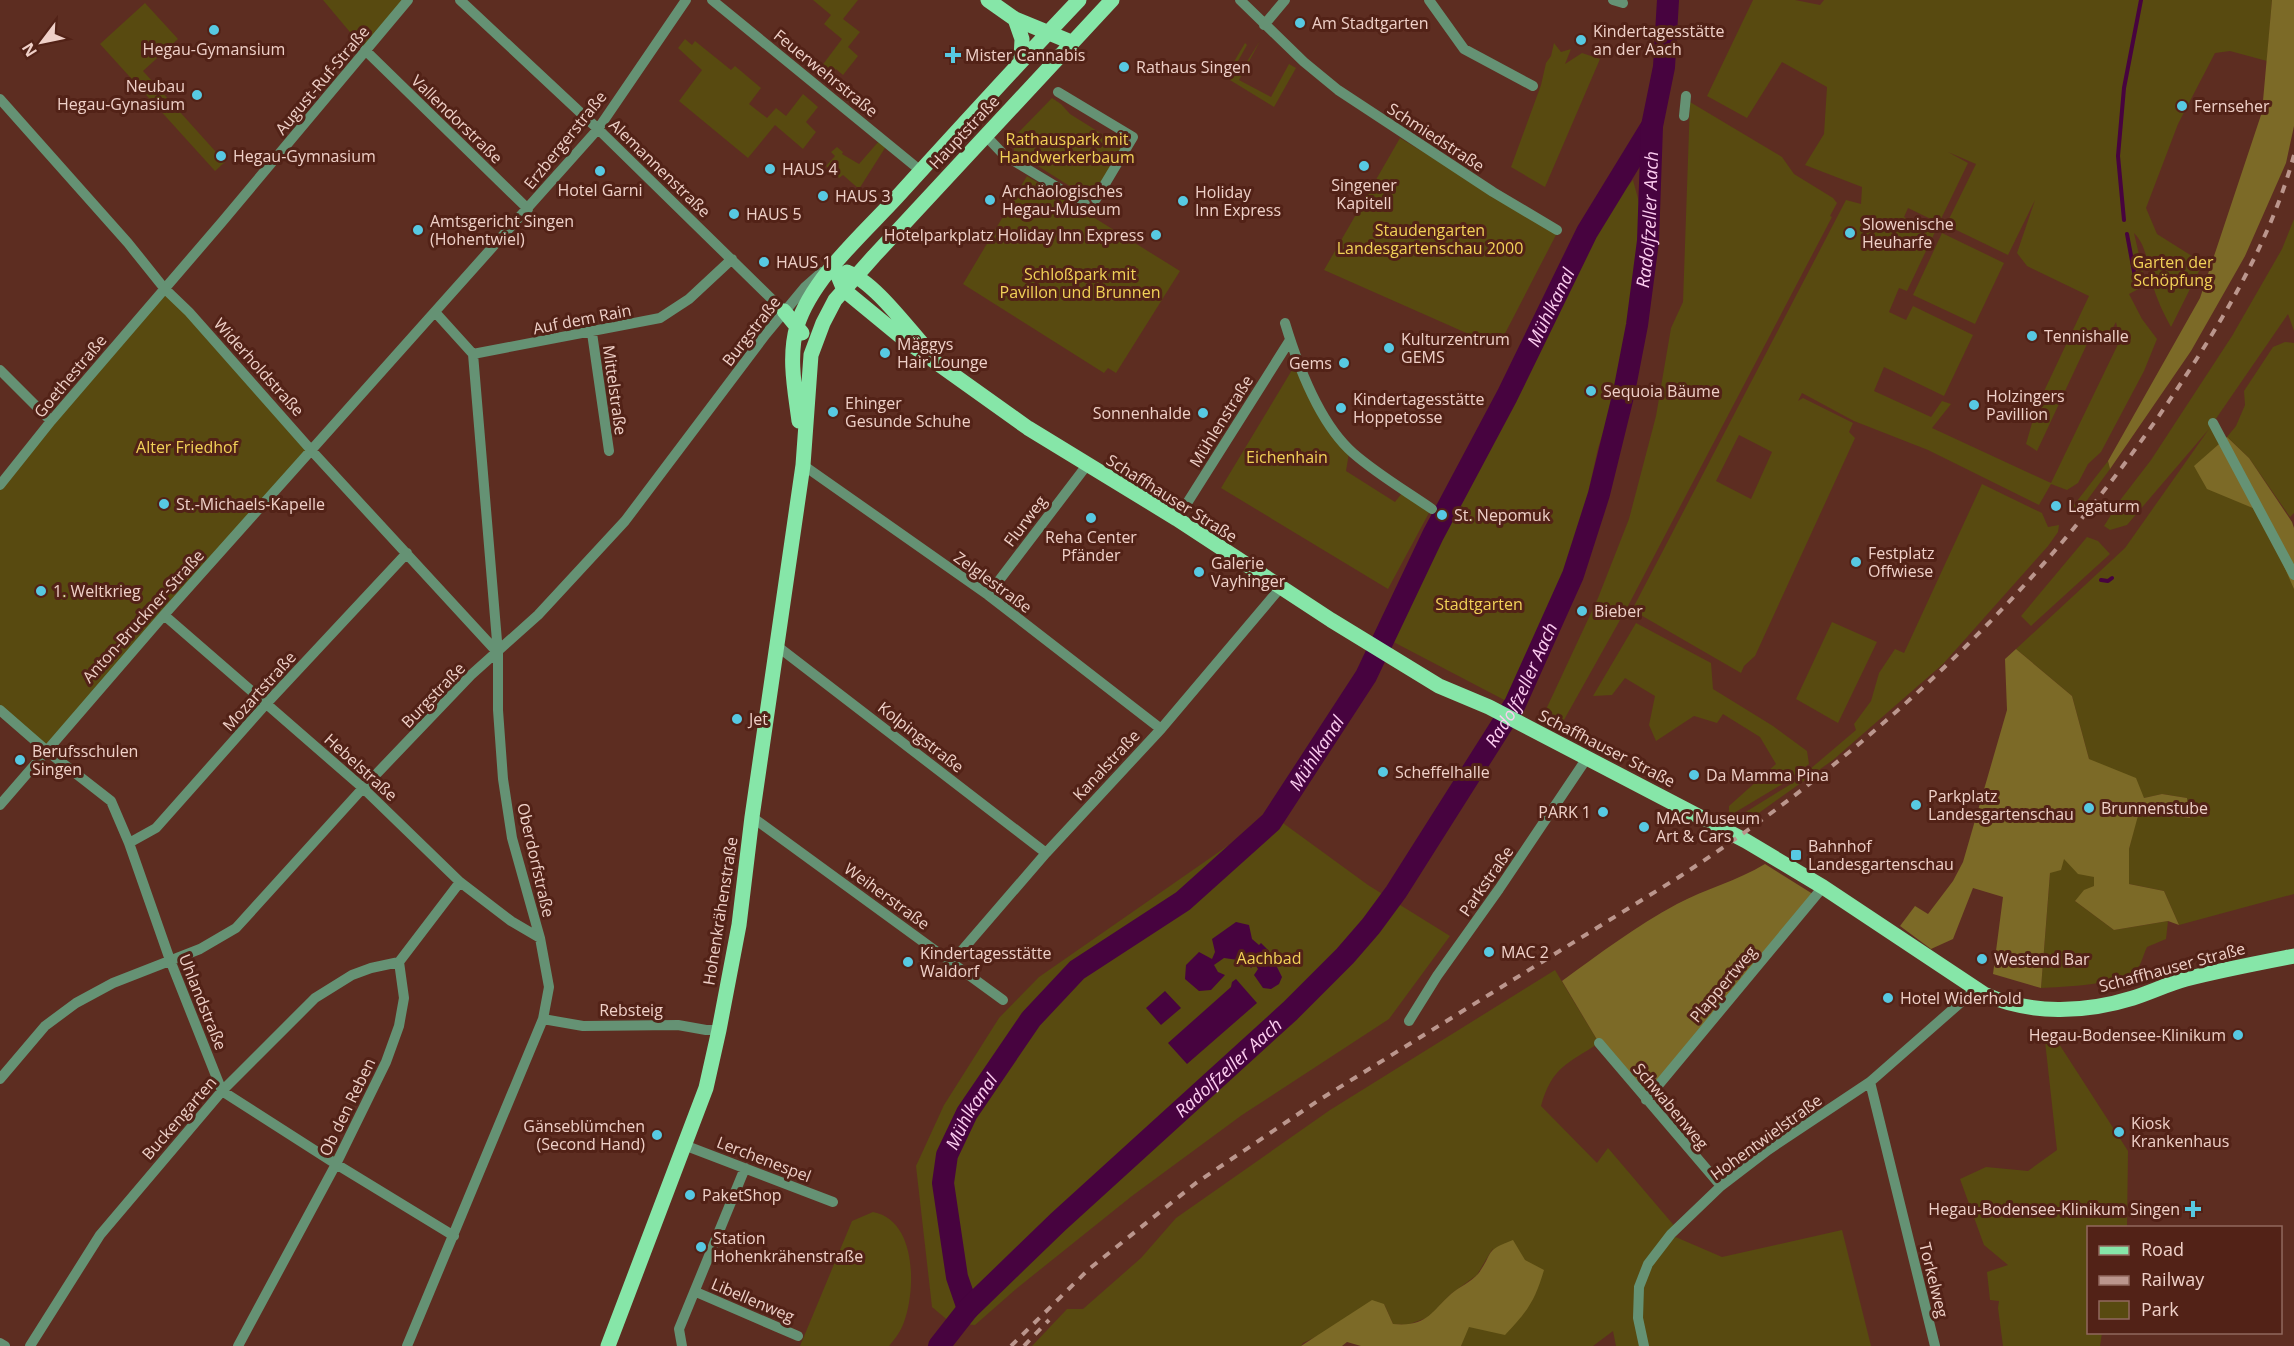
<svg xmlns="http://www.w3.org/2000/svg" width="2294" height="1346" font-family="'Open Sans',sans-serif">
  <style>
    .green { fill: #584a10; fill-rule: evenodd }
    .forest { fill: #7c6a27 }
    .water { fill: #47033f }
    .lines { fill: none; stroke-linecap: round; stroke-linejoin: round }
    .stream { stroke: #47033f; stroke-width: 4 }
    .river { stroke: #47033f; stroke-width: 22 }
    .minor { stroke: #659274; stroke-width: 10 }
    .major { stroke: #86e6a8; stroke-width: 15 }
    .rail { stroke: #bb968d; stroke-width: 4; stroke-dasharray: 8 8; stroke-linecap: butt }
    .poi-dot { fill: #57c9e2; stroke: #522217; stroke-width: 2 }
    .labels { text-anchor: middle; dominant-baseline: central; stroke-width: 6; stroke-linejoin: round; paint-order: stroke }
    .poi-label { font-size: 16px; fill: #efd0c8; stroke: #522217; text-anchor: start }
    .street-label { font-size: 16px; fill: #efd0c8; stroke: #522217 }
    .park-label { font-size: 16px; fill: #f2d258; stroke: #522217 }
    .water-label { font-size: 18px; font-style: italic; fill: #fdcdf1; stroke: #522217 }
  </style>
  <rect width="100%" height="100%" fill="#5d2d21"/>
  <path class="green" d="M323,0H408L365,50Z
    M813,0H858L843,19L860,32L848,47L858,56L843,75L836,69L828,79L818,71L842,39L824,24L831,15Z
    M1753,0H1795L1820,5L1824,0H2272L2267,61L2230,51L2215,53L2178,124L2146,208L2157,234L2203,263L2171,327C2163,312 2156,298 2152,282C2147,264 2147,246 2134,233L2146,285L2129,294L2142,319L2157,339L2144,371L2101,452L2088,464L2078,483L2067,490L2051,484L2039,505L1928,450L1854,421L1802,393L1798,401L1803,398L1853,423L1849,432L1855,438L1755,656L1744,666L1741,673L1632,610L1846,200L1861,204L1862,187L1805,165L1824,134L1827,87L1782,62L1747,118L1707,96ZM1948,152L1976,164L1946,225L2008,255L2035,200L2017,253L2027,266L2089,296L2037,406L2026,444L2037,451L2094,329L2109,335L2116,322L2120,340L2051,483L1932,428L1951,404L1942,401L1931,417L1874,391L1884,367L1944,396L1973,335L1913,306L1906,320L1889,312L1899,288L1907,291L1935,232L1904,217L1908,208L1939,223L1968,163ZM1739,435L1772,452L1751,499L1716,481Z
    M145,3L178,39L143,71L225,162L215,171L100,44Z
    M685,39L692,45L695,41L731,70L735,66L761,88L749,104L767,118L776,108L786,116L803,94L818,107L806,122L816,132L803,149L775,125L748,158L679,101L702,70L678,48Z
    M1260,41L1239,80L1271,97L1289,64L1296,68L1274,107L1225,77L1245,43L1247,45L1233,70L1239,74Z
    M1554,43L1561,52L1571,49L1565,64L1582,53L1600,59L1545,187L1511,167L1541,85L1546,63L1551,56Z
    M1052,98L1061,104L1070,114L1110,139L1112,137L1125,144L1095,193L1084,195L1014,151L1013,138Z
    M1690,102L1782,157L1794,174L1833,198L1837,203L1830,216L1832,217L1629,604L1560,727L1542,718L1598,598L1629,519L1656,416L1671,328L1683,302Z
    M1400,138L1557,233L1498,347L1324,270Z
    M879,141L885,148L859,189L843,175L839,178L826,166L835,156L831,152L837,147L843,152L842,154L859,164Z
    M1027,176L1180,271L1116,373L1108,368L1104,373L963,284Z
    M1633,180L1651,247L1614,399L1598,448L1570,574L1512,704L1382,636L1509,396L1588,233Z
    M2294,219V331L2288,314L2213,423L2294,575V894L2179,925L2164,891L2129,884V849L2138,812L2190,818L2187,798L2162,794L2144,798L2089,759L2072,696L2016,649L2125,548L2209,429L2127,525L2110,530L2104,526L2121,499L2151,460L2232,336L2282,249Z
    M1942,233L2004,263L1975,324L1913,295Z
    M164,288L311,450L47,751L0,710V485Z
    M2285,342L2294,343V513L2290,517L2249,458L2227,437L2236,426L2245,405L2244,391L2273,347Z
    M1295,365L1349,453L1346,471L1395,502L1402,493L1430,511L1388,589L1221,488Z
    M2108,461L2110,469L2077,514L2070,510Z
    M1982,484L2042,513L2048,527L2059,525L2058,532L2048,546L1943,664L1833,760L1749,820L1736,818L1796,781L1856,730L1854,724L1871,701L1879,673L1895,649L1904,653Z
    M2087,537L2098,541L2110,554L2031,626L2021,616Z
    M1832,622L1877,642L1838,723L1796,699Z
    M1636,623L1711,663L1713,689L1773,726L1807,751L1809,764L1781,785L1729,816V806L1776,764L1760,737L1723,714L1717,723L1694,716L1656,741L1649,725L1655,696L1625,678L1612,695L1593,696Z
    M1272,815L1368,885L1450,936L1389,1019L1242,1115L1132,1196L1016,1289L975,1325L951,1323L932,1307L916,1166L944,1105L999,1018L1039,977Z
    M2064,858L2094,877V886L2075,901L2114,930L2168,921L2166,939L2147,947C2144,953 2142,962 2138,968C2125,985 2061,987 2041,988L2050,873Z
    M1555,970L1599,1043C1567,1064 1552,1067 1541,1106L1597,1163L1608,1148L1677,1229L1671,1235L1722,1257L1842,1230L1871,1346H1616L1613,1331L1593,1346H1461L1493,1248L1477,1275L1451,1294L1429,1317L1407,1325L1393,1324L1384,1304L1303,1343L1301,1346H1032L1067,1309H1083L1141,1258L1176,1218L1330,1110Z
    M2052,1033L2128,1151L2127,1227L2088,1228V1332L2102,1333L2100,1346H2003L1998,1308L1999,1301L1990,1300L1987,1272L2008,1265L1984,1245L1960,1179L1986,1167L2028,1171L2057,1150L2045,1041Z
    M873,1212C917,1220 916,1290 904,1322C901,1331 895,1339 889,1346H800L852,1221Z"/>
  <path class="forest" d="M2272,0H2294V126L2286,163L2245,256L2191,351L2110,469L2108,461L2200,298L2262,112Z
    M2227,437L2249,458L2292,522L2294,528V589L2260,511L2207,489L2194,466Z
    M2016,649L2072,696L2089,759L2136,778L2144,798L2162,794L2187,798L2190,818L2139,812L2129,849V884L2164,891L2179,925L2168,921L2114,930L2075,901L2084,890L2094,886V877L2078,874L2064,859L2061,870L2050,873L2041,988L1993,974L2003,897L1973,888L1953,939L1931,949L1900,926L1915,906L1928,914L1953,881L1963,862L2007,710L2005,659Z
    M1765,864L1816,896L1646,1100L1599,1043L1562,981C1599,954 1636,926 1677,904C1705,889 1737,881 1765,864Z
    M1513,1240L1525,1260L1544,1270C1535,1301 1527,1312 1505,1335L1469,1327L1461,1346H1361L1347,1342L1342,1346H1301L1372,1300L1384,1304L1393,1324C1427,1327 1430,1313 1451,1294C1459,1287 1471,1282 1478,1274C1494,1253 1483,1251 1513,1240Z"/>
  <path class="water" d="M1236,922L1249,925L1252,939L1259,945L1261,943L1269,951L1268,953L1273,959L1270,964L1276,965L1282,977L1279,984L1271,989L1263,988L1254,975L1258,969L1255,964L1251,968L1246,962L1242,965L1238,960L1224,958L1214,965L1218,972L1225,975L1211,990L1199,991L1185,979L1186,965L1199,952L1212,959L1215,952L1212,939Z
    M1236,979L1257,1003L1187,1064L1168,1043L1231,987L1232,982Z
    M1165,991L1181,1008L1161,1025L1146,1008Z"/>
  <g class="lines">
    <path class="stream" d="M2124,220L2118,156L2124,88L2141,0
      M2127,234L2135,277
      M2101,580L2108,581L2112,578"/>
    <g class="river">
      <path id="s1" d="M968,1309L957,1277L943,1183L947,1155L967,1113L1031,1019L1077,970L1183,901L1271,822L1366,676L1433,535L1507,396L1587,232L1650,129"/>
      <path id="s2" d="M939,1346L968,1309L1058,1222L1290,1011L1345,956L1371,926L1396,892L1515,704L1573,575L1599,494L1624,392L1637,325L1648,241L1652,126L1664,67L1668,0"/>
    </g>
    <path class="minor" d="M460,0L598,129L784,311
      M712,0L921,171
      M1240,0L1304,62L1338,90L1493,192L1557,230
      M1429,0L1464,49L1533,86
      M1613,0L1623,3
      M1264,25L1285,0
      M365,50L528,209
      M1058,92L1133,137L1096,199
      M0,99L128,243L164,288L189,312L311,450L498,653
      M1684,116L1686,96
      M985,135L1004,155L1085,204
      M435,312L473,354L660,318L689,299L732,259
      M1285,323C1298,366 1319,423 1353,453C1377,474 1406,491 1432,509
      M592,333L609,451
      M0,370L51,421
      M2213,423L2294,575
      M803,465L988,595L1161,729
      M0,485L51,421L222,222L408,0
      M1177,519L1290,340
      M988,595L1087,465
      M164,615L363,788L460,882L511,921L540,938
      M777,646L1046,853
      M0,710L47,751L111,801L129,843L170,960L222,1091L336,1164L454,1236
      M0,805L164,615L598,129L686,0
      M752,817L1003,1000
      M129,843L156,828L266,704L407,553
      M952,962L1046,853L1161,729L1281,587
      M543,1019L583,1026L678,1025L706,1030H719
      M1409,1021L1437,976L1499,889L1587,758
      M1599,1043L1721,1186
      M0,1079L45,1026L76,1003L113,983L200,949L236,928L363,788L471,675L538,615L625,521L766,334L805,287L822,272
      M1870,1082L1935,1346
      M1646,1100L1823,887
      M684,1145L833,1202
      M696,1292L798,1336
      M0,1343L5,1346
      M30,1346L100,1235L222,1091L315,998L352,975L371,968L399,962
      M238,1346L336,1164L386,1062L399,1026L404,998L399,962L460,882
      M407,1346L543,1019L549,987L540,938L512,838L503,779L498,710V653L473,354
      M682,1346L679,1329L745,1168
      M1644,1346L1638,1318L1639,1287L1648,1264L1671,1234L1721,1186L1768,1150L1870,1082L1976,989"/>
    <path class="major" d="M988,0L1015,19L1071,42
      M1015,19L1022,39L1021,59
      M834,266L844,290L906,341L1028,428L1177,519L1331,620L1439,686L1489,707L1746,841L1823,887L1984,994C2031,1015 2085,1013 2133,998C2151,992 2168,984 2186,979C2221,970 2258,963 2294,956
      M847,272C874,282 906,326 926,348
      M784,311L802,333
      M799,421C795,390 788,357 797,326C812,278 863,234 897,197C957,131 1017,65 1079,0
      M608,1346L706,1088L719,1030L739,925L752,817L803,465L811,355L823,323L835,300L874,256L1112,0"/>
    <path class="rail" d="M1011,1346L1089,1269L1196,1183L1319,1100L1679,877C1880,746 2052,581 2183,380C2229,310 2272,236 2294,155
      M1024,1346L1049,1320"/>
  </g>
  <g class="poi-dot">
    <circle cx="1300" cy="23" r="6"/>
    <circle cx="214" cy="30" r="6"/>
    <circle cx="1581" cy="40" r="6"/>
    <path d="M950 46h6v6h6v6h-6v6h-6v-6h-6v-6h6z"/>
    <circle cx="1124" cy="67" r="6"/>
    <circle cx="197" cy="95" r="6"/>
    <circle cx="2182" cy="106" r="6"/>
    <circle cx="221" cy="156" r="6"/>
    <circle cx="1364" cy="166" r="6"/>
    <circle cx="770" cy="169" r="6"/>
    <circle cx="600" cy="171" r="6"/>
    <circle cx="823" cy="196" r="6"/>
    <circle cx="990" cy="200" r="6"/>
    <circle cx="1183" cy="201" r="6"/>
    <circle cx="734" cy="214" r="6"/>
    <circle cx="418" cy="230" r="6"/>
    <circle cx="1850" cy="233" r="6"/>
    <circle cx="1156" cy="235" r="6"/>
    <circle cx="764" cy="262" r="6"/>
    <circle cx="2032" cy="336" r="6"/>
    <circle cx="1389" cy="348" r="6"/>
    <circle cx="885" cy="353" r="6"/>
    <circle cx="1344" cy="363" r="6"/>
    <circle cx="1591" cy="391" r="6"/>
    <circle cx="1974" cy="405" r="6"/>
    <circle cx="1341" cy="408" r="6"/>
    <circle cx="833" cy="412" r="6"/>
    <circle cx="1203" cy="413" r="6"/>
    <circle cx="164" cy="504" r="6"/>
    <circle cx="2056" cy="506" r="6"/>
    <circle cx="1442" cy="515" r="6"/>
    <circle cx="1091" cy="518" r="6"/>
    <circle cx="1856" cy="562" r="6"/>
    <circle cx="1199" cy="572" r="6"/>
    <circle cx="41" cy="591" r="6"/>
    <circle cx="1582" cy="611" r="6"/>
    <circle cx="737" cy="719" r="6"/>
    <circle cx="20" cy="760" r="6"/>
    <circle cx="1383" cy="772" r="6"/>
    <circle cx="1694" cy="775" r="6"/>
    <circle cx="1916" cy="805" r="6"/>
    <circle cx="2089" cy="808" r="6"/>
    <circle cx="1603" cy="812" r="6"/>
    <circle cx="1644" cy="827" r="6"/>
    <rect x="1790" y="849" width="12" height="12" rx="3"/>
    <circle cx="1489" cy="952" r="6"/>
    <circle cx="1982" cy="959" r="6"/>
    <circle cx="908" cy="962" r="6"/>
    <circle cx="1888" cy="998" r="6"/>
    <circle cx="2238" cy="1035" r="6"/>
    <circle cx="2119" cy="1132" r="6"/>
    <circle cx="657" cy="1135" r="6"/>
    <circle cx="690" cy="1195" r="6"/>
    <path d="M2190 1200h6v6h6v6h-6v6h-6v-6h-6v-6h6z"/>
    <circle cx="701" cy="1247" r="6"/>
  </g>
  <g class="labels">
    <g class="poi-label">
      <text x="1312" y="23">Am Stadtgarten</text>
      <text x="1593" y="31">Kindertagesstätte<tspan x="1593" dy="18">an der Aach</tspan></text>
      <text x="214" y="49" text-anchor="middle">Hegau-Gymansium</text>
      <text x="965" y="55">Mister Cannabis</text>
      <text x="1136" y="67">Rathaus Singen</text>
      <text x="185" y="86" text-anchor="end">Neubau<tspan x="185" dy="18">Hegau-Gynasium</tspan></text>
      <text x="2194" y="106">Fernseher</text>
      <text x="233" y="156">Hegau-Gymnasium</text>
      <text x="782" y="169">HAUS 4</text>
      <text x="1364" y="185" text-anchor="middle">Singener<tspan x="1364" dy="18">Kapitell</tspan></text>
      <text x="600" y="190" text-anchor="middle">Hotel Garni</text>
      <text x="1002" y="191">Archäologisches<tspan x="1002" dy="18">Hegau-Museum</tspan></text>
      <text x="1195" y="192">Holiday<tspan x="1195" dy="18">Inn Express</tspan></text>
      <text x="835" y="196">HAUS 3</text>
      <text x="746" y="214">HAUS 5</text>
      <text x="430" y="221">Amtsgericht Singen<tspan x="430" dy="18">(Hohentwiel)</tspan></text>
      <text x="1862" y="224">Slowenische<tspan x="1862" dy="18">Heuharfe</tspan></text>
      <text x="1144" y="235" text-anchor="end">Hotelparkplatz Holiday Inn Express</text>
      <text x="776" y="262">HAUS 1</text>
      <text x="2044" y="336">Tennishalle</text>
      <text x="1401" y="339">Kulturzentrum<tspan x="1401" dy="18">GEMS</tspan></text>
      <text x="897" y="344">Mäggys<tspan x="897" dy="18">Hair Lounge</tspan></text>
      <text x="1332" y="363" text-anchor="end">Gems</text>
      <text x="1603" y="391">Sequoia Bäume</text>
      <text x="1986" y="396">Holzingers<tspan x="1986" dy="18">Pavillion</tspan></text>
      <text x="1353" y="399">Kindertagesstätte<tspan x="1353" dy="18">Hoppetosse</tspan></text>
      <text x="845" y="403">Ehinger<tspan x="845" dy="18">Gesunde Schuhe</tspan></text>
      <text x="1191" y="413" text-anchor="end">Sonnenhalde</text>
      <text x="176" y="504">St.-Michaels-Kapelle</text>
      <text x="2068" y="506">Lagaturm</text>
      <text x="1454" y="515">St. Nepomuk</text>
      <text x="1091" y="537" text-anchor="middle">Reha Center<tspan x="1091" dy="18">Pfänder</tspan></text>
      <text x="1868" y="553">Festplatz<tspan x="1868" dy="18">Offwiese</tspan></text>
      <text x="1211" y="563">Galerie<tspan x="1211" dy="18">Vayhinger</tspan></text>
      <text x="53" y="591">1. Weltkrieg</text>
      <text x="1594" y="611">Bieber</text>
      <text x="749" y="719">Jet</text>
      <text x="32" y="751">Berufsschulen<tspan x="32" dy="18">Singen</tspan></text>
      <text x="1395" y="772">Scheffelhalle</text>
      <text x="1706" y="775">Da Mamma Pina</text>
      <text x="1928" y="796">Parkplatz<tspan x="1928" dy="18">Landesgartenschau</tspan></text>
      <text x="2101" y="808">Brunnenstube</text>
      <text x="1591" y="812" text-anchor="end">PARK 1</text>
      <text x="1656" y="818">MAC Museum<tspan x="1656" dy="18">Art &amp; Cars</tspan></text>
      <text x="1808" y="846">Bahnhof<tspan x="1808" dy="18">Landesgartenschau</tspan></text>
      <text x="1501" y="952">MAC 2</text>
      <text x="920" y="953">Kindertagesstätte<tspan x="920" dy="18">Waldorf</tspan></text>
      <text x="1994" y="959">Westend Bar</text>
      <text x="1900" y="998">Hotel Widerhold</text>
      <text x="2226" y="1035" text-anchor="end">Hegau-Bodensee-Klinikum</text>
      <text x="2131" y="1123">Kiosk<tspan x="2131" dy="18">Krankenhaus</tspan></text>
      <text x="645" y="1126" text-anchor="end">Gänseblümchen<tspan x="645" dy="18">(Second Hand)</tspan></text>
      <text x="702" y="1195">PaketShop</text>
      <text x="2180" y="1209" text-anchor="end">Hegau-Bodensee-Klinikum Singen</text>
      <text x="713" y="1238">Station<tspan x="713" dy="18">Hohenkrähenstraße</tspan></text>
    </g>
    <g class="street-label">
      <text transform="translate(826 73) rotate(39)">Feuerwehrstraße</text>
      <text transform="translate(322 80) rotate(-50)">August-Ruf-Straße</text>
      <text transform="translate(457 119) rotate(44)">Vallendorstraße</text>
      <text transform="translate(964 132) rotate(-47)">Hauptstraße</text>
      <text transform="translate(1436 137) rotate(33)">Schmiedstraße</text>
      <text transform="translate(565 140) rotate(-51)">Erzbergerstraße</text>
      <text transform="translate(660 168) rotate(44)">Alemannenstraße</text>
      <text transform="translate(582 319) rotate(-11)">Auf dem Rain</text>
      <text transform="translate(751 331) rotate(-52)">Burgstraße</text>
      <text transform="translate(259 367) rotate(48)">Widerholdstraße</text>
      <text transform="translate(70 376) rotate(-50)">Goethestraße</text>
      <text transform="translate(615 390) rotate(82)">Mittelstraße</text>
      <text transform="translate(1221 421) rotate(-58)">Mühlenstraße</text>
      <text transform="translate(1172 498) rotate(32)">Schaffhauser Straße</text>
      <text transform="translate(1025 521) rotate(-53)">Flurweg</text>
      <text transform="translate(993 582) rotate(36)">Zelglestraße</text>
      <text transform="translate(143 616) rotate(-48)">Anton-Bruckner-Straße</text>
      <text transform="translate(259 691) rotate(-48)">Mozartstraße</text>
      <text transform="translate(433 695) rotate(-46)">Burgstraße</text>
      <text transform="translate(921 737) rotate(38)">Kolpingstraße</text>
      <text transform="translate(1607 748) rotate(27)">Schaffhauser Straße</text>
      <text transform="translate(1106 765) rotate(-47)">Kanalstraße</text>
      <text transform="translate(361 767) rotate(42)">Hebelstraße</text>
      <text transform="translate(536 860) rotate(77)">Oberdorfstraße</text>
      <text transform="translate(1486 881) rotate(-55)">Parkstraße</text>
      <text transform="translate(887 896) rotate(36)">Weiherstraße</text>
      <text transform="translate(720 911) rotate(-81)">Hohenkrähenstraße</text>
      <text transform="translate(2172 967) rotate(-15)">Schaffhauser Straße</text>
      <text transform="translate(1723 984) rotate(-50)">Plappertweg</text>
      <text transform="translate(203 1002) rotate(68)">Uhlandstraße</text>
      <text x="631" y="1010">Rebsteig</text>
      <text transform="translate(1671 1106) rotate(50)">Schwabenweg</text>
      <text transform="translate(347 1107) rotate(-64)">Ob den Reben</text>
      <text transform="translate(179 1118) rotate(-49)">Buckengarten</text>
      <text transform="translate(1766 1137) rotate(-36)">Hohentwielstraße</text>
      <text transform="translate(764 1159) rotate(21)">Lerchenespel</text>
      <text transform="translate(1934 1280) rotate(76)">Torkelweg</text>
      <text transform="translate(753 1300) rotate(23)">Libellenweg</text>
    </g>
    <g class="park-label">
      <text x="1067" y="139">Rathauspark mit<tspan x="1067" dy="18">Handwerkerbaum</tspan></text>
      <text x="1430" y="230">Staudengarten<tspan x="1430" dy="18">Landesgartenschau 2000</tspan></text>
      <text x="2173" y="262">Garten der<tspan x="2173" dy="18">Schöpfung</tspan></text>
      <text x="1080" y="274">Schloßpark mit<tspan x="1080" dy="18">Pavillon und Brunnen</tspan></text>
      <text x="187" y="447">Alter Friedhof</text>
      <text x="1287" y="457">Eichenhain</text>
      <text x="1479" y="604">Stadtgarten</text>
      <text x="1269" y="958">Aachbad</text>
    </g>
    <g class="water-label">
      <text stroke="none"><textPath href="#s2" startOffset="1374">Radolfzeller Aach</textPath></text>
      <text stroke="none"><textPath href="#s1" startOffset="1216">Mühlkanal</textPath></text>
      <text stroke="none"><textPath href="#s2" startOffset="888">Radolfzeller Aach</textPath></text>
      <text stroke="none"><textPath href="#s1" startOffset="712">Mühlkanal</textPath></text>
      <text stroke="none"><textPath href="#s2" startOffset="402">Radolfzeller Aach</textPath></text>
      <text stroke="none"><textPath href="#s1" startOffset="207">Mühlkanal</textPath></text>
    </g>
  </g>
  <rect x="2087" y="1226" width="195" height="108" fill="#522217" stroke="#91685e" stroke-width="1.5"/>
  <rect x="2099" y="1246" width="30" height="9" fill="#86e6a8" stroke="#91685e" stroke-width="1.5"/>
  <text x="2141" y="1256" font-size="18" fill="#efd0c8">Road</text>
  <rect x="2099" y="1276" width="30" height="9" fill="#bb968d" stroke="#91685e" stroke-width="1.5"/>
  <text x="2141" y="1286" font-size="18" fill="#efd0c8">Railway</text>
  <rect x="2099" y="1301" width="30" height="18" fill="#584a10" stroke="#91685e" stroke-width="1.5"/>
  <text x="2141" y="1316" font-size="18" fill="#efd0c8">Park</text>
  <g transform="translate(42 42) rotate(238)" stroke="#522217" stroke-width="4.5" paint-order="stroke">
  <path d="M0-4.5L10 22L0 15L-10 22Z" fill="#efd0c8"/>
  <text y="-9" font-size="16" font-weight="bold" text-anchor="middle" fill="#efd0c8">N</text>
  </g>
</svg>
